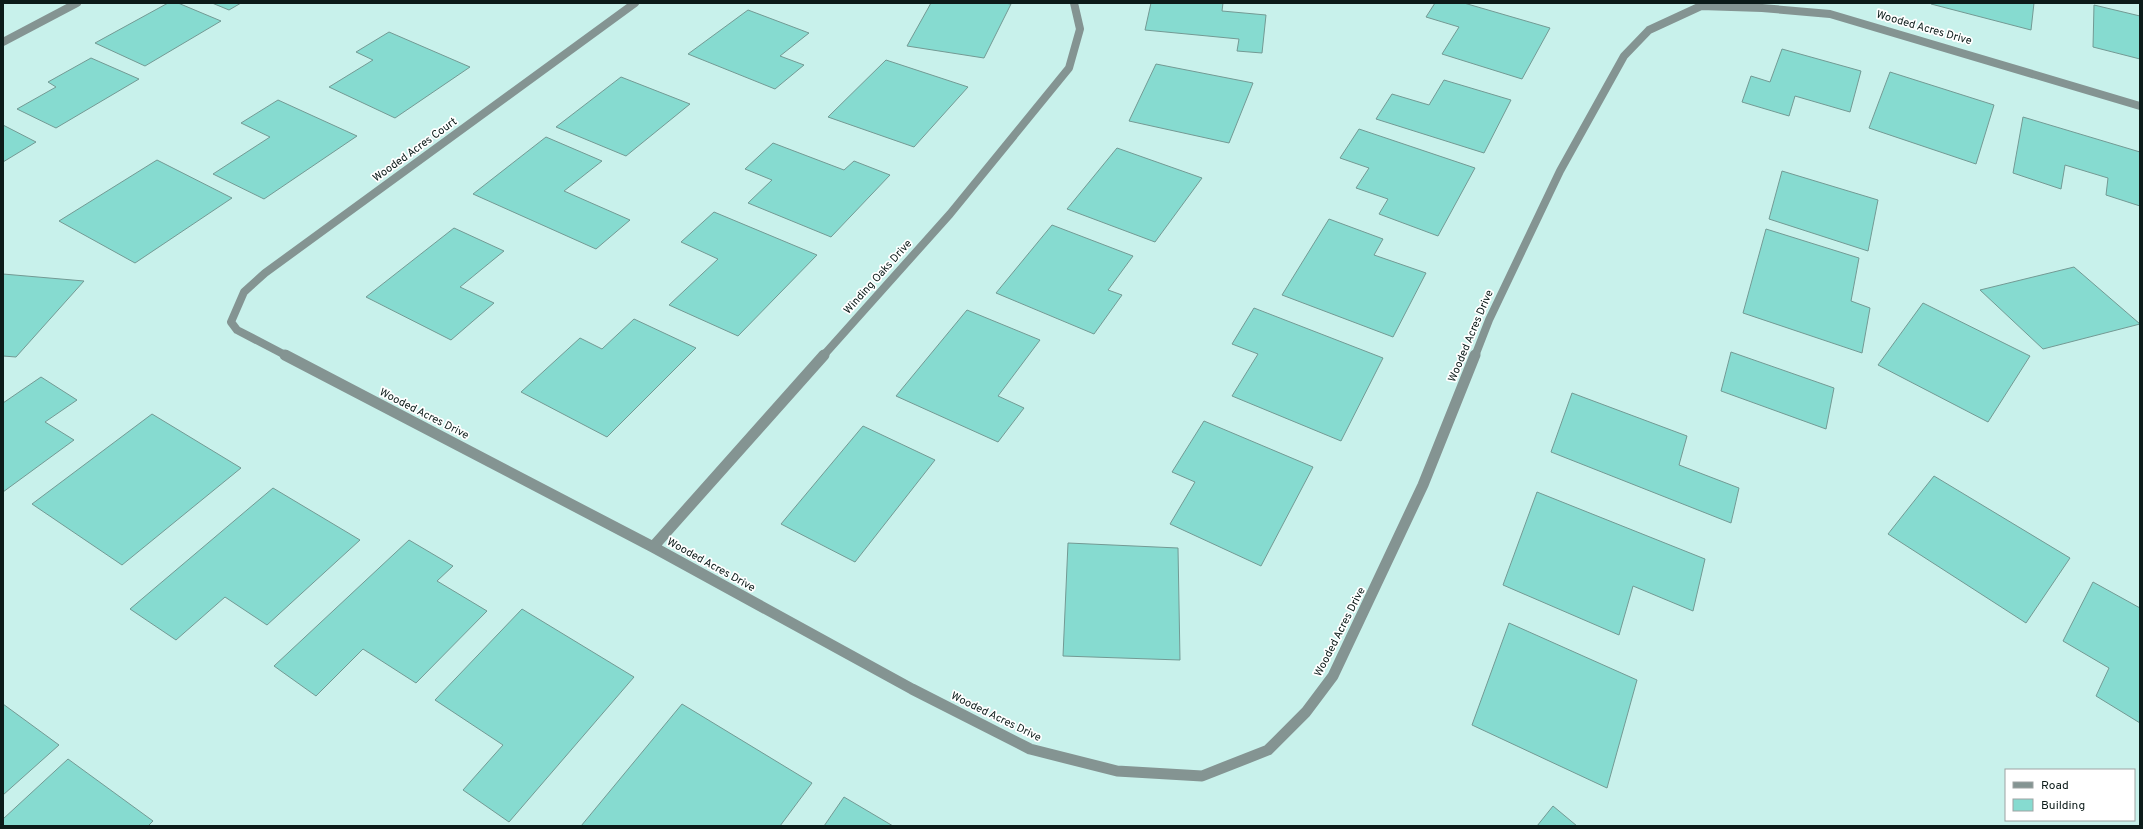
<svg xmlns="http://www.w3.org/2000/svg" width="2143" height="829" font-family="Overpass,sans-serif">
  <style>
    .building { fill: #86dbd0; stroke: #739a94 }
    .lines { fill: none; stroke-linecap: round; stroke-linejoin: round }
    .minor-far1 { stroke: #849492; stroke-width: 8 }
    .minor { stroke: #849492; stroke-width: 11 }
    .labels { text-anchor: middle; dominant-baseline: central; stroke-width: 3.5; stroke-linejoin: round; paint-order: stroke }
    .street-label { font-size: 11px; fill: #0c1b19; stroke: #fff }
  </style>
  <rect width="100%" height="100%" fill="#c8f1eb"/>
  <path class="building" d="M168,3H178L221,21L145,66L95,43Z
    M212,3H241L229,10Z
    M931,3H1004L1011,4L984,58L907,46Z
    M1151,3H1223L1222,11L1266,15L1262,53L1237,51L1239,39L1145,30Z
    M1435,3H1464L1550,28L1522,79L1442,54L1459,27L1426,17Z
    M1931,3H2034L2031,30L1931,4Z
    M2094,5L2140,16V59L2093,47Z
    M748,10L809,33L780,56L804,65L775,89L688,54Z
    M389,32L470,67L395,118L329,87L373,60L356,52Z
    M1782,49L1861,71L1850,112L1795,96L1789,116L1742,102L1751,76L1770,82Z
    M91,58L139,79L56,128L17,109L56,87L48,82Z
    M886,60L968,87L914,147L828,117Z
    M1156,64L1253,83L1229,143L1129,121Z
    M1890,72L1994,105L1976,164L1869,128Z
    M621,77L690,104L626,156L556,127Z
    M1444,80L1511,100L1484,153L1376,119L1392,94L1429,105Z
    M278,100L357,136L264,199L213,174L270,137L241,123Z
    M2023,117L2140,152V206L2106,195L2108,178L2065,165L2061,189L2013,173Z
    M3,125L36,142L3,162Z
    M1359,129L1475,168L1438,236L1379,214L1388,199L1356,188L1369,168L1340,158Z
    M546,137L602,161L564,191L630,220L596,249L473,194Z
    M773,143L844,170L854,161L890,175L831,237L748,203L772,180L745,169Z
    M1117,148L1202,178L1155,242L1067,209Z
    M157,160L232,198L135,263L59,221Z
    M1782,171L1878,200L1868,251L1769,219Z
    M714,212L817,255L738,336L669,305L718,259L681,242Z
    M1329,219L1383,239L1374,255L1426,273L1393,337L1282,295Z
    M1052,225L1133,256L1108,290L1122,295L1094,334L996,293Z
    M454,228L504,251L460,287L494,303L451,340L366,297Z
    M1766,229L1859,258L1851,301L1870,308L1862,353L1743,313Z
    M2074,267L2140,324L2043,349L1980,290Z
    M3,274L84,281L16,357L3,356Z
    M1923,303L2030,356L1988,422L1878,365Z
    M1254,308L1383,358L1341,441L1232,396L1258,354L1232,344Z
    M967,310L1040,340L998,396L1024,408L998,442L896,396Z
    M634,319L696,348L607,437L521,392L580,338L602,349Z
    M1731,352L1834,388L1826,429L1721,391Z
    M41,377L77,400L45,422L74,440L3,492V403Z
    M1572,393L1687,436L1679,465L1739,488L1731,523L1551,452Z
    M152,414L241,468L122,565L32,504Z
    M1204,421L1313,467L1261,566L1170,524L1195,482L1172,472Z
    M863,426L935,460L855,562L781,524Z
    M1934,476L2070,558L2026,623L1888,534Z
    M273,488L360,540L267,625L225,597L176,640L130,609Z
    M1537,492L1705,559L1693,611L1633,586L1619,635L1503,585Z
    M409,540L453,566L437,581L487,611L416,683L363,649L316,696L274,666Z
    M1068,543L1178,548L1180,660L1063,656Z
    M2093,582L2140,608V723L2096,696L2109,668L2063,641Z
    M522,609L634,677L509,822L463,790L503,745L435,700Z
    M1509,623L1637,680L1607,788L1472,725Z
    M3,704L59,745L3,795Z
    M682,704L812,783L780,826H581Z
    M68,759L153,821L148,826H3V819Z
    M844,797L893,826H824Z
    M1553,806L1577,826H1537Z"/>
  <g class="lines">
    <path class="minor-far1" d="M3,42L77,3
      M287,356L237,330L231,322L244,292L265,273L635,3
      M823,356L950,214L1069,68L1080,29L1074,3
      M1475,356L1489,320L1560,171L1624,56L1649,30L1701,6L1762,8L1830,14L2140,106"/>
    <path class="minor" d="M285,355L653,547L912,689L1030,749L1117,771L1202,776L1268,750L1306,712L1333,676L1423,485L1475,355
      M653,547L824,355"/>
  </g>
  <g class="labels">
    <g class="street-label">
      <text transform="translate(1924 28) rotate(16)">Wooded Acres Drive</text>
      <text transform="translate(415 150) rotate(-36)">Wooded Acres Court</text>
      <text transform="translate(878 277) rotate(-48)">Winding Oaks Drive</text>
      <text transform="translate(1471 336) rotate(-67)">Wooded Acres Drive</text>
      <text transform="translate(424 414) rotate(27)">Wooded Acres Drive</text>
      <text transform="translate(711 565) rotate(29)">Wooded Acres Drive</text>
      <text transform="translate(1340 632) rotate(-63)">Wooded Acres Drive</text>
      <text transform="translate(996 717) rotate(26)">Wooded Acres Drive</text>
    </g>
  </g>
  <rect width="2143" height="829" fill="none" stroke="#0c1b19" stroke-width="8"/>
  <rect x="2005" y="769" width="130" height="52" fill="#ffffff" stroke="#9ea4a3"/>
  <rect x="2013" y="782" width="20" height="6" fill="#849492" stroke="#9ea4a3"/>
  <text x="2041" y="789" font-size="12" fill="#0c1b19">Road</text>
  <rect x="2013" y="799" width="20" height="12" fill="#86dbd0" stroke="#9ea4a3"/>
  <text x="2041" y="809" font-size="12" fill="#0c1b19">Building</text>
</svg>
